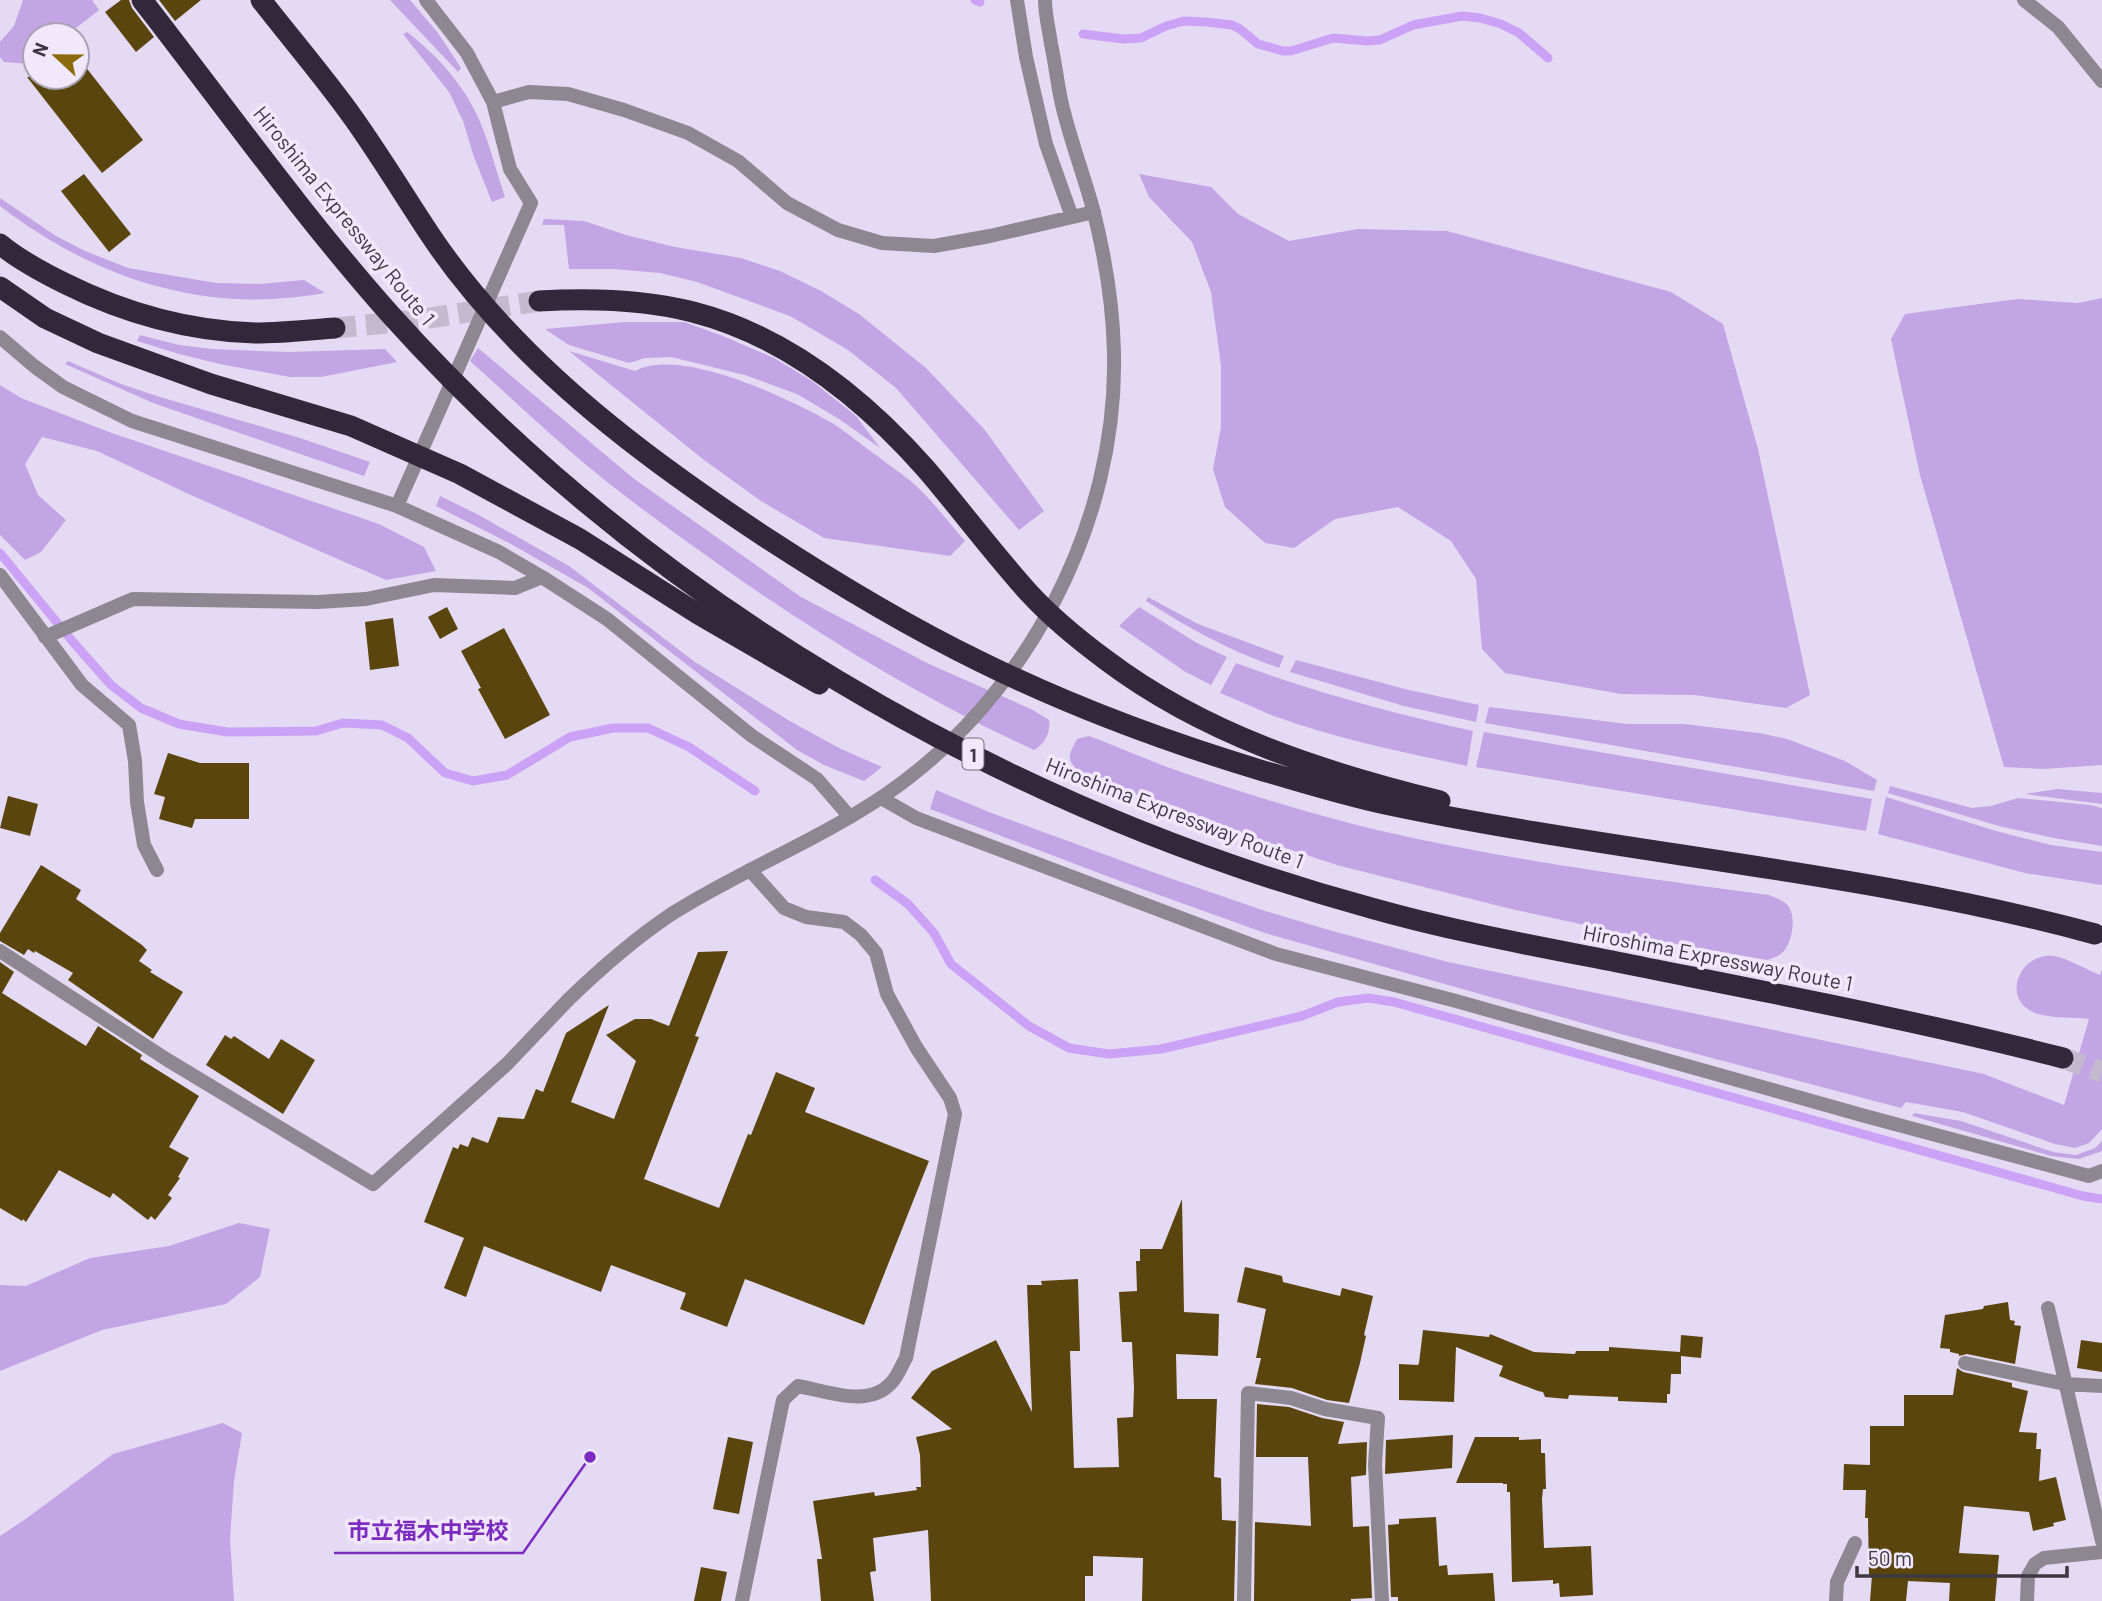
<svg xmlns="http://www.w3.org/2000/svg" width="2102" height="1601" font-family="Barlow,'Noto Sans JP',sans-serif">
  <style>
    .green { fill: #c3a4e4 }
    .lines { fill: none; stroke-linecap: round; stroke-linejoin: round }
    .stream { stroke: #cca2f7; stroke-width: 9 }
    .building { fill: #5b450e }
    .motorway-tunnel { stroke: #c3bad0; stroke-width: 21; stroke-dasharray: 21 10; stroke-linecap: butt }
    .minor { stroke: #8c8791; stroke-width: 14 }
    .tertiary { stroke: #8c8791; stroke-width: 14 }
    .motorway { stroke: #31283b; stroke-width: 21 }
    .labels { text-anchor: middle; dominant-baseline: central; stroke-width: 7; stroke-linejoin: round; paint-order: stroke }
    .shield { fill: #f1e8fc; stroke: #736d7a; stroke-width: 2 }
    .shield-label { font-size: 19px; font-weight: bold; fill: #3d3842 }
    .street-label { font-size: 21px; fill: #3d3842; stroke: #f1e8fc }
    .leader { fill: none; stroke: #7b2cbf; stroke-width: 2.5 }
    .callout-dot { fill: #7b2cbf; stroke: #f1e8fc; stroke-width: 2.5 }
    .callout-label { font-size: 23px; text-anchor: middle; font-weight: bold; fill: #7b2cbf; stroke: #f1e8fc; stroke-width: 7; stroke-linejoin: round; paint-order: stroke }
  </style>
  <rect width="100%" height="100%" fill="#e5daf3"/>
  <path class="green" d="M23,0H92L99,10L67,35H35V61L31,64L4,62L0,57V42L14,26Z
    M390,0H410L438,33L461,68L458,72Z
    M407,32C433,52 459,79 474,109C488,136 495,168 505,197L492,202L474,157L463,121L449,92L403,34Z
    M1139,174L1211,187L1238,214L1289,241L1358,229L1447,231L1671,292L1723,324L1758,449L1810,695L1786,708L1695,695L1621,694L1505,673L1482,649L1476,579L1451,541L1398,507L1335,519L1294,548L1265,543L1225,507L1213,469L1221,427V366L1211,292L1192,242L1149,197Z
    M0,198L56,236L85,251L128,268L216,283L260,284L304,280L325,293C205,315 95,279 0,206Z
    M544,219L584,221L626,235L675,247L741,258L780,271L821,291L859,314L926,368L984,429L1044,511L1019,530L896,388L848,350L790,316L697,282L660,273L614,269H569L564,225H542Z
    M2102,298V765L2043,769L2004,767L1920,475L1891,339L1905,314L2017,299L2078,303Z
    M625,322H684L723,336L774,358L812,381L856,416L880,448L839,419L797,394L745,375L671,357L645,358L629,363L569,345L545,329Z
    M140,335L179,345L212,349L289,352L385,349L397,362L321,377H290L220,364L179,354L137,341Z
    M478,348L633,478L801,597L929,664L1031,709L1049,720C1051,731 1045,745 1034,750C916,696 805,627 700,551C661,523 622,495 585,464C546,431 508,395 470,361Z
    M569,351L635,371C680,346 790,399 832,423C847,432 861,445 876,455C888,465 903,474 914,484C933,501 948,522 965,541L950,556L824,538L761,501L704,460Z
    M68,361L121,384L160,397L300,438L370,462L364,476L153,403L65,364Z
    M0,385L21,398L109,432L379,524L424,547L436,571L386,580L193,496L97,451L42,437L25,464L38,495L66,520L41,552L25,560L0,535Z
    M440,496L477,514L569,566L695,662L788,720L839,748L882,767L864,781L824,765L797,750L588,588L511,544L436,506Z
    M1148,597L1198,624L1284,656L1279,668C1230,651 1190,629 1146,601Z
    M1139,607L1197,643L1227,657L1211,685L1184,671L1119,626Z
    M1296,660L1409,690L1479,705L1476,722L1404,706L1290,672Z
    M1236,663C1313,692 1392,713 1473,731L1467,766C1403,752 1336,739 1274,716C1256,709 1238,700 1220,693Z
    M1489,707L1627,724H1684L1759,733L1787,739L1845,761L1877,780L1874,791L1485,723Z
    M1484,732L1872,799L1866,831L1476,767Z
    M1089,736C1124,749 1158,765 1193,776C1253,796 1315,815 1377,830C1506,860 1638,877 1769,895C1776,898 1784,900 1788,906C1797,917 1792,944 1782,953C1778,957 1772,958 1767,960L1654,940L1507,908L1337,865L1209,823L1080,773C1066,759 1068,756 1077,739Z
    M1890,786L1972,808L1991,806L2018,798L2090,805L2102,808V846L2054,838L1999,826L1888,793Z
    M2057,789L2102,793V804L2025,794Z
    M936,790L989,812L1158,874L1265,911L1336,932L1448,962L1984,1074L2064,1105L2089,1019C2072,1017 2043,1019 2029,1010C2002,992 2023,952 2054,956C2067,958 2087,970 2100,975L2102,969V1129L2089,1143L2075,1148L2055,1144L1963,1112L1906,1102L1901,1108L1621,1034L1265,933L1120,881L930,809Z
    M1886,797L1996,831L2051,845L2102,852V885L2025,873L1878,834Z
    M1914,1113L1961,1121L2053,1152L2076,1155L2095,1148L2102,1141V1151L2079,1159L2051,1156L1912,1116Z
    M239,1223L270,1229L260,1277L226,1304L102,1330L0,1371V1285L26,1286L90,1258L169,1246Z
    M223,1423L242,1433L234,1481L230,1539L234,1601H0V1536L27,1518L113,1454Z"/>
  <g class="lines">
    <path class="stream" d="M975,0L980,2
      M1083,34L1123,39L1141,38L1166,26L1184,21L1206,22L1232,25L1240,29L1258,44L1283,51H1291L1333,38L1367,41L1380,40L1413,25L1462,16L1480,18L1501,24L1519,33L1548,58
      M0,553L73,642L111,685L141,708L179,724L227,732L316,731L343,723L382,725L408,738L445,773L473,781L507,775L570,737L613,728H648L689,747L755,791
      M875,880L908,904L934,933L951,964L1029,1026L1069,1048L1109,1054L1161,1049L1302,1016L1338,1002L1368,998L1394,1002L2083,1196L2102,1199"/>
  </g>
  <path class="building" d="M121,0H129L132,8L154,37L136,52L105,12Z
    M159,0H201L175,21Z
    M77,56L143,140L102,173L27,77H77Z
    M84,174L131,234L109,252L61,191Z
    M447,607L458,629L440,639L428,617Z
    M393,618L399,666L370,670L365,622Z
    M504,628L550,715L505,739L478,689L481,688L461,651Z
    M168,753L200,763H249V819H195L192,828L159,819L165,797L154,794Z
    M8,796L38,804L30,836L0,828Z
    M41,865L81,890L76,899L142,945L147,950L139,961L152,970L150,972L183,992L153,1039L68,980L73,973L35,951L34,953L28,949L24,955L0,941V933Z
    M728,951L695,1036L699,1037L644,1179L719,1208L748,1134L751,1135L776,1072L815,1088L805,1112L929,1161L864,1325L745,1279L727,1327L680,1309L686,1293L611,1265L601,1292L484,1246L466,1297L444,1288L464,1238L424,1222L453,1147L458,1149L460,1144L468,1147L472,1137L488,1143L498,1117L524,1119L536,1089L543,1092L566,1033L609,1005L571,1102L614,1119L636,1061L606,1035L635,1019H651L669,1026L698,952Z
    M0,962L14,972L2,993L86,1046L98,1026L142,1055L140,1059L199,1096L169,1147L189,1158L178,1177L180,1178L168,1195L172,1198L155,1220L151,1216L148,1220L113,1193L110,1198L59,1170L26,1222L23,1219L22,1221L0,1208Z
    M225,1035L231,1039L234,1036L269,1059L281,1039L315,1060L283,1114L206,1065Z
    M1182,1199L1184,1312L1219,1314L1218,1356L1176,1354L1177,1399H1217L1214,1477L1221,1478L1222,1520L1236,1521L1234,1601H1142L1143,1558L1093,1556V1576H1085V1601H931L928,1530L873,1538L876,1571L870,1572L874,1601H821L817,1559H822L813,1501L874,1492L875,1496L917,1490L916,1487H921L920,1455L916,1437L952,1429L911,1398L932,1371L996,1340L1032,1412L1027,1285H1042L1041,1281L1078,1279L1080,1351H1070L1074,1468L1119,1467L1117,1418L1133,1417L1134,1388L1132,1342H1122L1119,1292L1137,1291L1136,1261H1140V1249H1162Z
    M1245,1267L1282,1276L1283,1282L1340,1296L1342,1288L1373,1296L1364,1335L1366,1336L1360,1363L1349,1403L1327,1400L1292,1388L1255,1384L1261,1358H1256L1266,1309L1237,1302Z
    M2008,1302L2010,1320L2015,1321L2014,1325L2021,1326L2015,1364L1967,1354L1959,1356V1354L1950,1352V1349L1940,1348L1945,1315L1983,1309L1984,1306Z
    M1423,1330L1489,1337L1490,1334L1534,1352L1575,1354L1576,1351H1609V1347L1680,1352L1681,1335L1703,1337L1701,1358L1681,1356V1374H1671L1670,1394H1667V1403L1618,1401V1397L1569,1395L1568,1399L1545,1397L1543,1392L1538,1391L1499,1376L1503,1366L1456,1347L1454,1402L1399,1400V1364L1418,1365L1419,1363Z
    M2081,1340L2102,1343V1372L2077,1368Z
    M1957,1368L1963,1372L2012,1383V1387L2028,1391L2019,1432L2037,1433L2036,1449H2041L2039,1481L2056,1477L2066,1520L2053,1523L2054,1526L2033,1531L2029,1512L1964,1506L1959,1553L1999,1555L1995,1601H1949L1950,1583L1908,1581L1906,1601H1870L1872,1575H1869L1868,1518H1865L1866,1490H1843L1844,1464L1870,1465V1426H1904V1395H1953Z
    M1257,1404L1289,1407L1322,1418L1344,1422L1338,1444L1367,1442L1366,1475L1351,1477L1353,1527L1369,1526L1372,1598L1351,1599V1601H1254L1255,1522L1311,1526L1308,1457H1256Z
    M1453,1435L1452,1468L1385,1474L1386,1440Z
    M728,1437L753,1442L739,1514L713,1509Z
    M1475,1437H1519V1440L1541,1439V1453H1545L1546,1489H1543L1542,1499L1544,1548L1591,1546L1593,1595L1560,1597L1559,1583L1553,1584V1580L1512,1582L1510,1492H1507V1484H1503V1483H1456Z
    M1436,1517L1439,1566L1447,1565L1448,1575L1493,1573L1495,1601H1398V1597H1391L1388,1525L1399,1524V1519Z
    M701,1567L727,1572L721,1601H694Z"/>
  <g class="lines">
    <path class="motorway-tunnel" d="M335,328L417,320L539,301
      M2063,1058L2102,1072"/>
    <path class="minor" d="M1017,0L1026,57L1046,144L1072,217
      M2024,0L2058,27L2102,81
      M493,102L529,92L568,94L624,110L688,133L738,161L787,203L838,230L882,243L934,246L990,236L1094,212
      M0,337L34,366L63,387L132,421L397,506L499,552L542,577L607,619L752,736L817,779L850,817
      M397,506L531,203L510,169L493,102L467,53L426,0
      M0,575L82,685L129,725L135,761L137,802L144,845L157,870
      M45,637L133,599L318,602L366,599L434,585L515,588L542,577
      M881,798L916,818L1276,954L1456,1001L1865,1116L2089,1176L2102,1171
      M0,951L166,1059L373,1184L507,1064L568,1000
      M2048,1308L2102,1541
      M1965,1363L2065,1384L2102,1386
      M742,1601L783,1400L798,1386C827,1391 869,1409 892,1382C898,1376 901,1366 906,1358L955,1114L950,1098L916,1047L887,994L876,953L861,935L844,922L806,917L784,908L750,870
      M1244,1601L1248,1393L1291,1398L1325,1409L1378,1418L1375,1464L1382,1601
      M1836,1601L1837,1582L1855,1543
      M2027,1601L2028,1576L2035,1564L2044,1558L2102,1552"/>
    <path class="tertiary" d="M568,1000C600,969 633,940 670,915C739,871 817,841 885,795C1026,699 1118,524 1114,353C1113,304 1105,256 1093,209C1083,172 1069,137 1061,100C1057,81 1055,62 1051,44C1049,29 1045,15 1045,0"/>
    <path class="motorway" d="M142,0C223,104 302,215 389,313C647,601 1000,807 1371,908C1452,931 1535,946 1617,962C1766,992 1915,1020 2063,1058
      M261,0C292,40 325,78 354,119C381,157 405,197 431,236C459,278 492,316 528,352C598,422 682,482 765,537C834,582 905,625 979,661C1070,706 1164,741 1260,770C1302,782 1343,795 1385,804C1621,854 1863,871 2095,934
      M0,244C19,260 42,272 64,283C124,313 188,331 255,333C282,333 309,330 335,328
      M0,287L45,318L98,343L211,384L351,426L460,474L580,539L698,614L819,684
      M539,301C591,298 643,299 693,312C786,336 864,399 926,469C961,510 993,553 1029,593C1052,618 1079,640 1106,660C1204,734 1322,772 1440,801"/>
  </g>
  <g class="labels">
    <rect class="shield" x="962.5" y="738.5" width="21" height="31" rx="5"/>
    <g class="shield-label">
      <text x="973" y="754">1</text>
    </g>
    <g class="street-label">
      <text transform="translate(345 215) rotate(51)">Hiroshima Expressway Route 1</text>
      <text transform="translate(1175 812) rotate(21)">Hiroshima Expressway Route 1</text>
      <text transform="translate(1718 957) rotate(11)">Hiroshima Expressway Route 1</text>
    </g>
  </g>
  <path class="leader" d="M590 1457L523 1553H334"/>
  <circle class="callout-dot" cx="590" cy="1457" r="7"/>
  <g class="callout-label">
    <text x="428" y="1539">市立福木中学校</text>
  </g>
  <g transform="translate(56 56) rotate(292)"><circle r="33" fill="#f1e8fc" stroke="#a9a2b2" stroke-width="2"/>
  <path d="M0-5L12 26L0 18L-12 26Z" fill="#8c690a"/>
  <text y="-10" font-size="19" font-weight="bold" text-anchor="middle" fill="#3d3842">N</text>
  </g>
  <path d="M1857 1566v10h210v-10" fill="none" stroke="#3d3842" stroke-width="3.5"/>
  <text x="1868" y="1566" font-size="21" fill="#3d3842" stroke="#f1e8fc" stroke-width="5" paint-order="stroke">50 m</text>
</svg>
